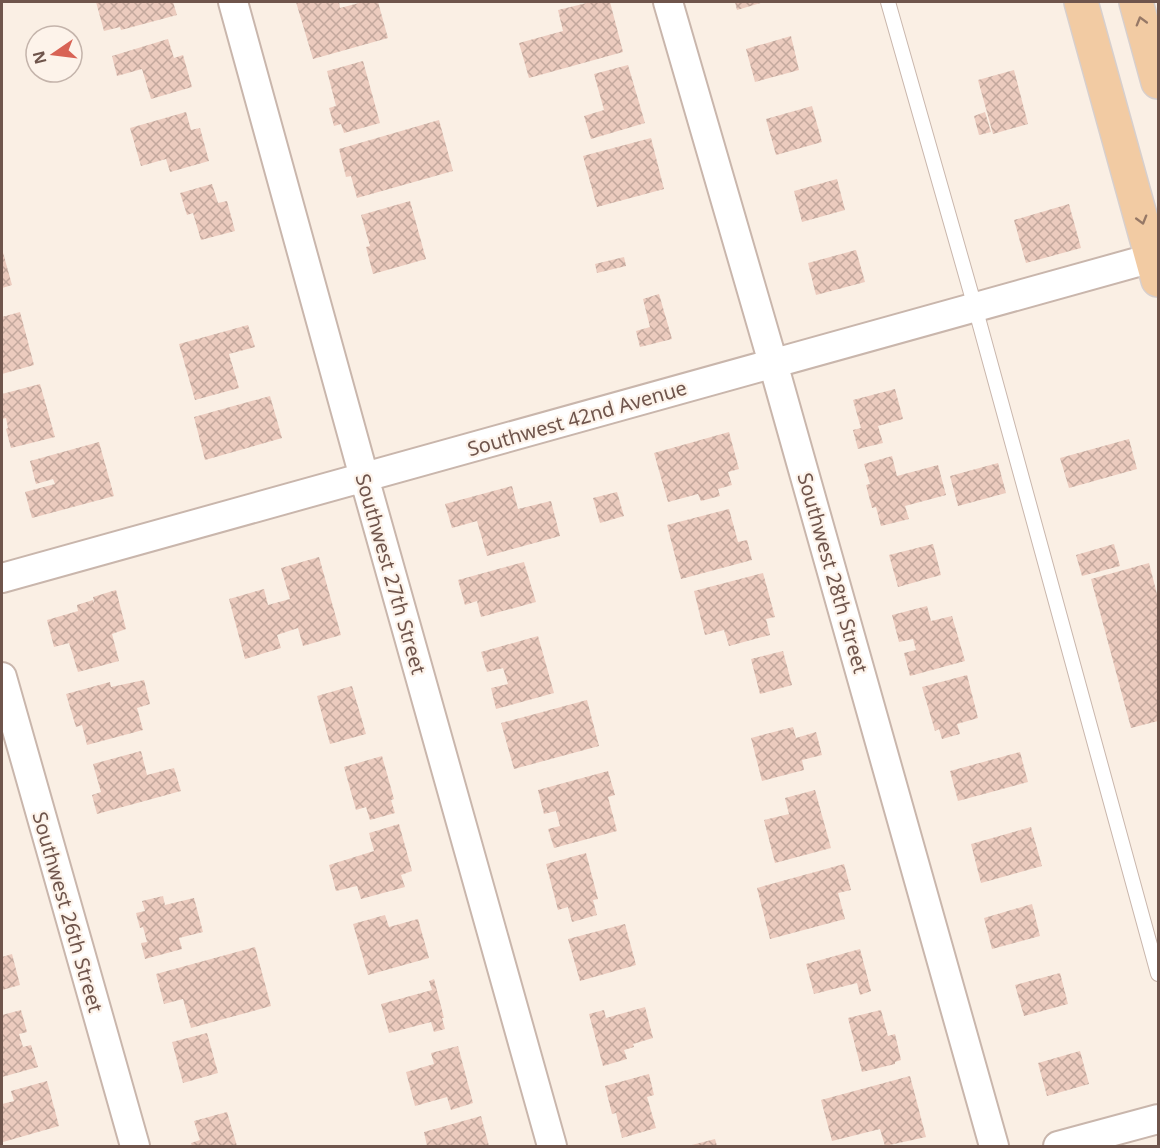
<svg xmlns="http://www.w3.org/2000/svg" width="1160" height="1148" font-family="'Noto Sans',sans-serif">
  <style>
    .building { fill: url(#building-cross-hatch) }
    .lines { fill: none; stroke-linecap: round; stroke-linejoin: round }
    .service-casing { stroke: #c9b6ac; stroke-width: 16 }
    .minor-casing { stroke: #c9b6ac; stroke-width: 32 }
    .primary-casing { stroke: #d7cfcd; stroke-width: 36 }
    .service { stroke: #fff; stroke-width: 14 }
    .minor { stroke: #fff; stroke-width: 28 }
    .primary { stroke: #f2cba3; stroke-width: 33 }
    .oneway { stroke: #967866 }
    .labels { text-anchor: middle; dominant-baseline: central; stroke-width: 4.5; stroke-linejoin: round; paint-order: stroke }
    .street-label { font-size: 20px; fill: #6f554c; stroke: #fdf3ea }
  </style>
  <defs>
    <pattern id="building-cross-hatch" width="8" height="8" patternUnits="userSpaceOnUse" patternTransform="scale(1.5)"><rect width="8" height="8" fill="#eccbbe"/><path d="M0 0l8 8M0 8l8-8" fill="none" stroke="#c3a89d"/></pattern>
  </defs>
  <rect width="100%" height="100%" fill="#faefe4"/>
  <path class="building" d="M96,2H173L177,15L121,30L120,27L104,31Z
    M296,2H339L340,8L363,2H378L388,38L313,59Z
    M591,2H610L623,52L529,78L519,43L563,31L558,10Z
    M735,2H764L737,10Z
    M791,36L799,70L755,82L746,49Z
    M168,39L174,58L183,55L192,87L151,99L142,69L117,76L112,56Z
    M363,61L380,123L344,133L341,124L334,126L329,108L336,106L327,71Z
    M628,65L645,123L591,139L584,116L604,110L594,74Z
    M1014,70L1028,124L993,134L978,80Z
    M812,106L822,142L776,155L766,119Z
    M186,112L191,130L200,128L209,161L170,172L166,159L141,166L130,128Z
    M985,112L991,132L979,135L974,116Z
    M439,120L453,171L357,198L351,176L346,177L339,149Z
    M651,138L664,189L597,207L583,156Z
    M837,179L845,210L802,222L794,191Z
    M212,184L218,203L227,201L235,231L201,240L193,213L187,215L180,193Z
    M410,201L426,259L373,274L366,247L370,246L361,215Z
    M1069,204L1081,248L1026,263L1014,220Z
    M2,249L12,285L2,288Z
    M856,250L865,282L816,295L808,263Z
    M624,257L626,266L597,273L595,264Z
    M659,294L672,339L640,347L636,331L650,327L643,299Z
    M20,312L34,365L2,374V317Z
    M248,325L255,347L229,354L239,388L195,400L179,344Z
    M40,384L55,437L11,448L6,429L8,428L6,418L2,419V394Z
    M895,389L903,419L878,426L883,443L858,449L853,430L861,428L853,400Z
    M270,396L282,438L205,460L194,417Z
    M729,432L739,469L728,472L732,485L718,489L720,496L701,501L698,494L668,502L654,453Z
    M1129,439L1137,469L1069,488L1060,458Z
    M99,442L114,496L32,518L25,492L55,484L53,479L36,484L30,461Z
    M892,456L897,476L938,465L946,495L905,506L909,519L881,526L876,507L872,508L866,485L870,484L864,464Z
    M998,463L1006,493L958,506L950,476Z
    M512,486L518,509L551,501L560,536L487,556L477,521L452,528L445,504Z
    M617,492L624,516L600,523L593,498Z
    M729,509L738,542L747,540L752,560L681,579L667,525Z
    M933,544L941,575L898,587L889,555Z
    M1114,544L1120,566L1082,576L1076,555Z
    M319,557L341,635L303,646L298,628L277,635L281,648L245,659L229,599L264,589L268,605L290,599L281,568Z
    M524,562L536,602L481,617L477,601L465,605L458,580Z
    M1149,563L1158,598V721L1131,728L1091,579Z
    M763,573L775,617L766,619L770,635L729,646L724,630L705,635L694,591Z
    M116,590L126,629L112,634L119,661L78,672L69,643L54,647L47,620L78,611L77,605L93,600L95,606L93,597Z
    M927,606L931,621L952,616L965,661L910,676L904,653L916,650L913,639L899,642L892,615Z
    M538,636L554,693L496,709L491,688L508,684L503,668L487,672L481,652Z
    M783,651L792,685L760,694L751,659Z
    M967,675L978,718L957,724L960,734L942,739L939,729L935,731L922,687Z
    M144,680L150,704L137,708L143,730L87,745L82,725L76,727L66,694L110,682L111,687Z
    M352,686L366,734L330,744L317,696Z
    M587,700L599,746L514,769L501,723Z
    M793,727L796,738L816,732L822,755L802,760L804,770L762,781L751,738Z
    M141,751L147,775L174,768L181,791L97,814L92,795L101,792L93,764Z
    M1020,752L1028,782L958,801L950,771Z
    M382,756L394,799L391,800L395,813L370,820L366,807L356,810L344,767Z
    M608,771L615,795L608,797L617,831L554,848L548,829L560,826L556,811L544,814L538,790Z
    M815,790L831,848L775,863L764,820L789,814L785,798Z
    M399,824L412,871L401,875L405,887L361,899L357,886L336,891L329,865L374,851L369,833Z
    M1031,827L1042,866L981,883L971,844Z
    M586,853L598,899L593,900L597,915L572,922L568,907L558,910L546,864Z
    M844,864L851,890L838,893L845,919L770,939L757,888Z
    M163,896L165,905L194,898L203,932L179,938L182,949L145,959L141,943L147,942L143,927L140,928L136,913L145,911L142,901Z
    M1032,904L1040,936L992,949L984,918Z
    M385,915L389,927L418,919L429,958L368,975L353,924Z
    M625,924L636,965L580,981L568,939Z
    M255,947L271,1006L191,1028L183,999L164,1004L156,974Z
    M860,949L871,991L860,995L857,983L814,994L806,964Z
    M12,954L20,985L2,990V957Z
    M1060,973L1068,1004L1024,1016L1015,985Z
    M434,979L444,1018H442L445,1029L434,1032L431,1022L389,1033L381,1004L432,990L429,981Z
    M645,1007L653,1038L633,1044L634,1047L624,1050L627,1059L603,1066L589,1014L604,1010L606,1018Z
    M21,1010L27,1032L19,1034L23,1047L31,1045L38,1067L2,1077V1015Z
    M881,1010L888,1036L895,1034L901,1060L895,1062V1064L862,1072L848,1018Z
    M207,1033L218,1073L183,1083L172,1042Z
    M458,1046L473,1103L451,1110L447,1097L415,1106L406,1072L434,1064L431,1053Z
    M1080,1051L1089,1084L1047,1096L1038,1063Z
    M649,1074L654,1095L647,1097L656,1128L622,1138L616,1113L612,1114L605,1086Z
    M910,1076L926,1137L885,1146L880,1129L832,1141L821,1100Z
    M47,1081L59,1126L3,1142L2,1104L14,1101L11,1091Z
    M227,1112L237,1146H192L191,1143L200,1140L194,1121Z
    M481,1116L489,1146H427L424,1132Z
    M715,1139L717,1146H688Z"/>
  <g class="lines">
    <defs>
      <path id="service" d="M888,2L975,307L1158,974"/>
      <path id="minor" d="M233,2L364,477L552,1146
        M668,2L773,363L994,1146
        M2,578L1152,258
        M2,677L135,1146
        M1058,1146L1158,1119"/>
      <path id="primary" d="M1081,2L1158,280
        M1136,2L1158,82"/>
    </defs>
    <use href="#service" class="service-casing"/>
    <use href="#minor" class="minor-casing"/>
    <use href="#primary" class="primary-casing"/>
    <use href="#service" class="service"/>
    <use href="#minor" class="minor"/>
    <use href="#primary" class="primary"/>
  </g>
  <defs><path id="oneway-chevron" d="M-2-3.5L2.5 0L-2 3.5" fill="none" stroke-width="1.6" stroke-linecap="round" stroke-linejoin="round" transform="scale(1.5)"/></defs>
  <g class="oneway">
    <use href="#oneway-chevron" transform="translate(1141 21) rotate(-106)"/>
    <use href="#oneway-chevron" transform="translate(1142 220) rotate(74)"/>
  </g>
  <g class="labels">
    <g class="street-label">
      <text transform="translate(577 418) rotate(-16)">Southwest 42nd Avenue</text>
      <text transform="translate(833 573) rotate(74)">Southwest 28th Street</text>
      <text transform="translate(391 574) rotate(74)">Southwest 27th Street</text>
      <text transform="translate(68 912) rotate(74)">Southwest 26th Street</text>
    </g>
  </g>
  <rect width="1160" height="1148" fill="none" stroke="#6f554c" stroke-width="6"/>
  <g transform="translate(54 54) rotate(256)"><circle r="28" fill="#fdf3ea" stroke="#c4b4ab" stroke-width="1.5"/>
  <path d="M0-4.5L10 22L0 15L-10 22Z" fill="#d86355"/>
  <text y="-9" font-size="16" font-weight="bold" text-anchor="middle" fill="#6f554c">N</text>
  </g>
</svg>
